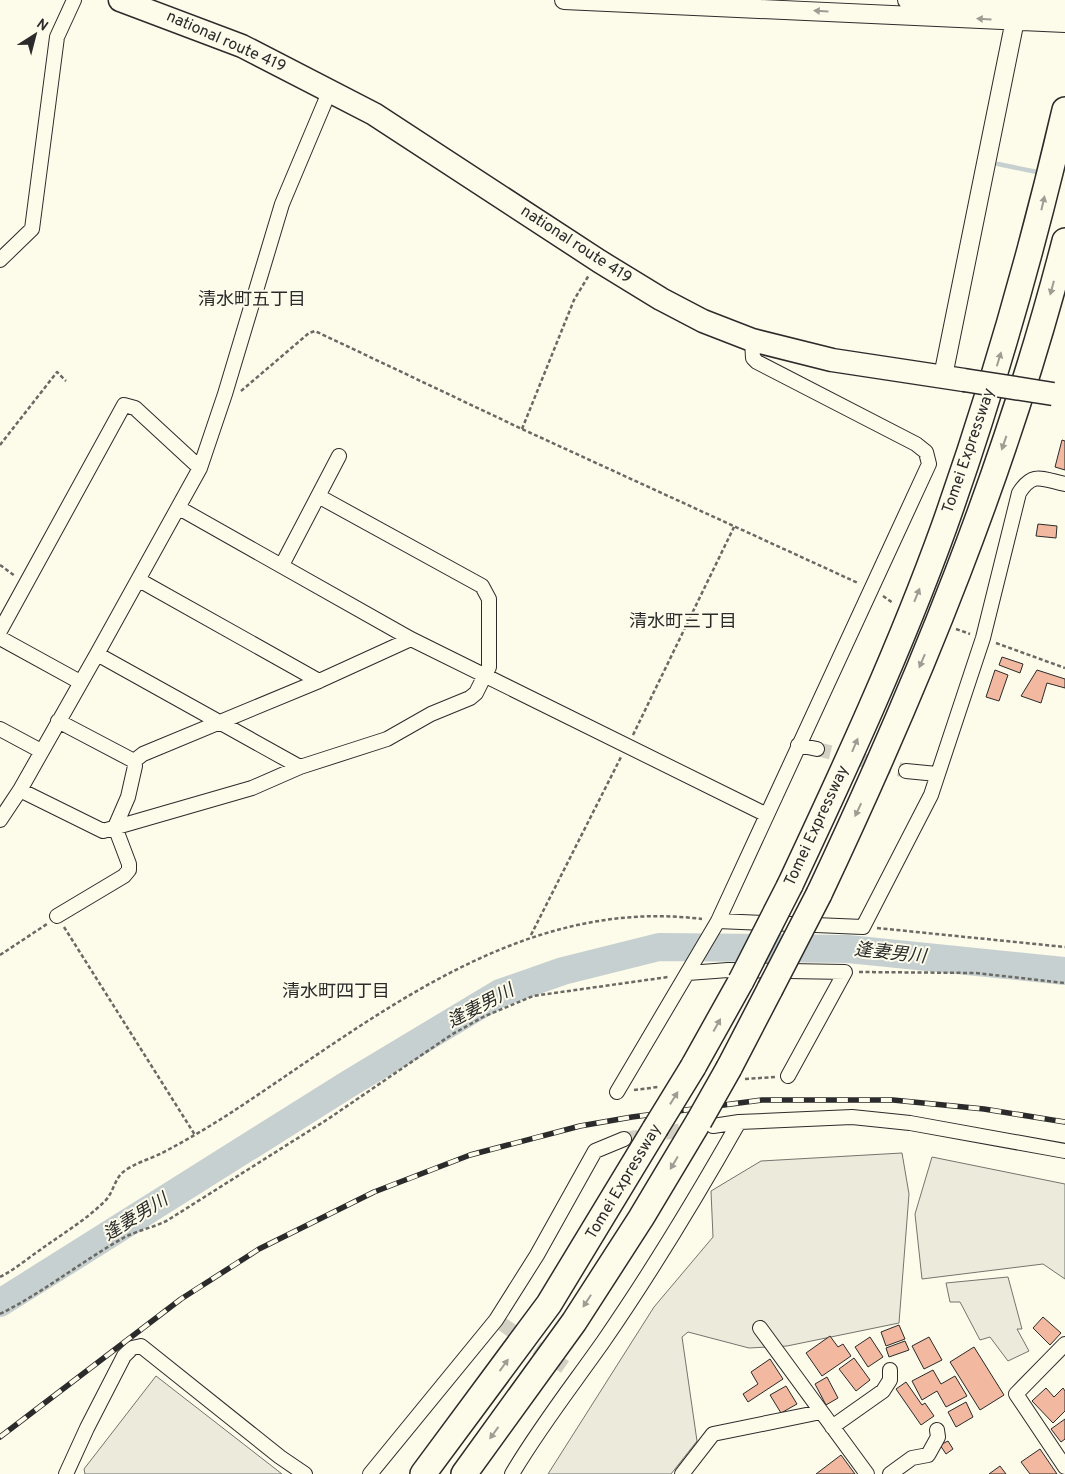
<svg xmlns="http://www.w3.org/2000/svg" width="1065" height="1474" font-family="Overpass,'Noto Sans JP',sans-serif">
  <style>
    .parking { fill: #eceadb; stroke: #74746e }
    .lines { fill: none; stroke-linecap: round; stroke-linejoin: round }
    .stream { stroke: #c7d0d0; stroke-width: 4.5 }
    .river { stroke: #c7d0d0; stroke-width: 28 }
    .building { fill: #f2b8a0; stroke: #2b2b2b }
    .minor-tunnel { stroke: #d3d1c4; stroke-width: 14; stroke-dasharray: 14 7; stroke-linecap: butt }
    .minor-casing { stroke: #2b2b2b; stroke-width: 16 }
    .tertiary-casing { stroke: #2b2b2b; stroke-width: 20 }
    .trunk-casing { stroke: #2b2b2b; stroke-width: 25 }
    .motorway-casing { stroke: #2b2b2b; stroke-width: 28 }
    .path { stroke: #6a6964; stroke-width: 2.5; stroke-dasharray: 4 2.5; stroke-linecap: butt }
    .minor { stroke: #fdfbea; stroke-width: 14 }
    .tertiary { stroke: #fdfbea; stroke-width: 18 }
    .trunk { stroke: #fdfbea; stroke-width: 22 }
    .motorway { stroke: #fdfbea; stroke-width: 25 }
    .rail-casing { stroke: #2b2b2b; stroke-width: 5.5 }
    .rail { stroke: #fdfbea; stroke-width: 4; stroke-dasharray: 11; stroke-linecap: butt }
    .trunk-bridge-casing { stroke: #2b2b2b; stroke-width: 25; stroke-linecap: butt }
    .motorway-bridge-casing { stroke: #2b2b2b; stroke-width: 28; stroke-linecap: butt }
    .trunk-bridge { stroke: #fdfbea; stroke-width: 22 }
    .motorway-bridge { stroke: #fdfbea; stroke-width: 25 }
    .oneway { fill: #9e9d94 }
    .labels { text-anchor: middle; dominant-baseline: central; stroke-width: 4; stroke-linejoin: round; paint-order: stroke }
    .street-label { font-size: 16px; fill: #2b2b2b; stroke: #fdfbea }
    .neighbourhood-label { font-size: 18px; fill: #2b2b2b; stroke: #fdfbea }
    .water-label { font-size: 18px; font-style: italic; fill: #2b2b2b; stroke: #fdfbea }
  </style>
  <rect width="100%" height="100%" fill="#fdfbea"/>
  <path class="parking" d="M902,1153L909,1194L899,1323L787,1346L749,1348L688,1332L682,1337L697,1441L671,1474H548L654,1307L713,1237L711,1191L761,1161Z
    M932,1157L1065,1184V1279L1043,1264L922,1279L915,1214Z
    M1008,1277L1022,1329H1017L1029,1351L1008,1361L990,1337L980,1340L960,1302H950L946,1283Z
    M156,1376L282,1474H85L84,1469Z"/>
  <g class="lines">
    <path class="stream" d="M998,164L1042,173"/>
    <path class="river" d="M0,1303L350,1083L500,993L563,971L659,947L848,949L1065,971"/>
  </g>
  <path class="building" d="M1062,440L1065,441V470L1055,467Z
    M1038,524L1057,526L1056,538L1036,536Z
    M1002,657L1023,664L1020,673L999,665Z
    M995,670L1008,675L999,701L986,697Z
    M1037,670L1065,679V688L1047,683L1041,703L1021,696Z
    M1043,1317L1061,1333L1050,1345L1033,1328Z
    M899,1325L905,1339L886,1346L881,1332Z
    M830,1336L838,1347L843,1344L851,1356L822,1376L806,1353Z
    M870,1337L883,1357L868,1367L855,1347Z
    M929,1337L942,1360L924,1369L912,1346Z
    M905,1341L909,1350L889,1357L886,1348Z
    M974,1347L1004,1395L980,1410L950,1362Z
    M854,1358L870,1380L856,1391L839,1369Z
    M770,1359L783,1379L748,1402L743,1394L758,1384L751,1372Z
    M933,1370L941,1384L955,1376L967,1396L946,1407L937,1391L922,1400L912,1381Z
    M827,1377L838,1398L826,1405L815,1384Z
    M906,1382L922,1405L925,1403L934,1416L921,1425L896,1389Z
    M786,1386L797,1404L781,1413L770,1395Z
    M1046,1388L1054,1397L1063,1388L1065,1391V1411L1053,1423L1032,1401Z
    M966,1402L973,1417L956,1427L948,1412Z
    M1065,1419V1439L1061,1442L1051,1429Z
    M948,1441L953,1449L946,1454L940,1445Z
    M1040,1449L1057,1474H1030L1021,1462Z
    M841,1455L855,1474H816Z
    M1000,1466L1006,1474H989Z"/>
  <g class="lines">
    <path class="minor-tunnel" d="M817,749L906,771
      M624,1139L697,1128
      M502,1324L565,1367"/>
    <defs>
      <path id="minor" d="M0,260L32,229L57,37L74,0
        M179,508L411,639L767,815
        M282,565L339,456
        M139,580L319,681
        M0,631L124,405L135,408L200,468
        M0,638L80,682
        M97,654L300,767
        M58,721L134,761
        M0,729L41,751
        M798,745L817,749
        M906,771L937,774
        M20,790L103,831L252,788L300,767L387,739L431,714L470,698L476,693L489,667V599L482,586L320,497
        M0,820L20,790L97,654L200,468L225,394L282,204L330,90
        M57,916L124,876L129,870V864L115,827L128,797L135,766L134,761L143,754L319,681L411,639
        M718,921L863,927L931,795L983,638L1019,493C1033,471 1042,479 1065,484
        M688,973L728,970L845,972L788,1076
        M617,1092L718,921L929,464L926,452L916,444L757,362L753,358L752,340
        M713,1126L739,1122L852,1117L910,1123L1065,1151
        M760,1328L867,1474
        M1065,1344L1016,1394L1065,1467
        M832,1427L883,1391L890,1380V1370
        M66,1474L87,1428L124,1356L132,1348L141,1346L280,1457L305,1474
        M370,1474L496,1320L537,1255L595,1151L624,1139
        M512,1474C539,1428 572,1386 603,1342C652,1271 696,1198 739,1122
        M682,1474L713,1434L821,1412
        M890,1474L912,1458L928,1455L938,1437L937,1430"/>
      <path id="tertiary" d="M564,0L1065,23
        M907,0L1065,6
        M943,376L1015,20"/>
      <path id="trunk" d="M120,0L242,46L374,114L599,261L661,299L703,321L752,340L832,360L964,380"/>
      <path id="motorway" d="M790,885C845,768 900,649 944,527C993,389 1032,252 1065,110
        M819,894C918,684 1007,467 1065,241
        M693,1067L741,981
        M729,1068L770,989
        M423,1474L549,1304L655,1129
        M464,1474L574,1322L641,1218L699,1121"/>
    </defs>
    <use href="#minor" class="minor-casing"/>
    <use href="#tertiary" class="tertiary-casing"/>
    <use href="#trunk" class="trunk-casing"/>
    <use href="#motorway" class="motorway-casing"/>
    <path class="path" d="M241,391L309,333L315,331L522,429L858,583
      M522,429L574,300L589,275
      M0,445L57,372L66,381
      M0,565L15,576
      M883,596L893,603
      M956,629L970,634
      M996,643L1065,668
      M633,735L734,527
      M64,927L195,1135
      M877,928L1065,947
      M531,935L621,757
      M0,955L47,924
      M859,972L976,973L1065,983
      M745,1079L775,1077
      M634,1090L658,1087
      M0,1277C14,1270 27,1259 40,1250C62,1234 86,1220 105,1201C113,1193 114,1181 122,1173C132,1164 150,1159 162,1153C185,1141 207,1128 229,1114C373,1020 518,896 702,919
      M0,1314C44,1292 82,1261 125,1237C139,1230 155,1227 168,1220L328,1119L451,1035L483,1017L533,996L668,977"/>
    <use href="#minor" class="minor"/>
    <use href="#tertiary" class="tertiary"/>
    <use href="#trunk" class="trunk"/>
    <use href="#motorway" class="motorway"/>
    <defs>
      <path id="rail" d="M0,1437L181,1299L259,1249L374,1192L470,1155L580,1126L632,1117L762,1100H893L984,1109L1065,1122"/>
    </defs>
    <use href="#rail" class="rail-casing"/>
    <use href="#rail" class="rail"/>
    <defs>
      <path id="trunk-bridge" d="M964,380L1053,394"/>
      <path id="motorway-bridge" d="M741,981L790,885
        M770,989L819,894
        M699,1121L729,1068
        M655,1129L693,1067"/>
    </defs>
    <use href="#trunk-bridge" class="trunk-bridge-casing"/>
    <use href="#motorway-bridge" class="motorway-bridge-casing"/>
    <use href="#trunk-bridge" class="trunk-bridge"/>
    <use href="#motorway-bridge" class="motorway-bridge"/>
  </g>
  <defs><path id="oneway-solid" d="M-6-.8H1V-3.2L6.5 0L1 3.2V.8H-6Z" transform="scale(1.25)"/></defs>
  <g class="oneway">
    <use href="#oneway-solid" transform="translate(821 11) rotate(-177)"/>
    <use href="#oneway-solid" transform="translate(984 19) rotate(-177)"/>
    <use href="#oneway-solid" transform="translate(1043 203) rotate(-77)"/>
    <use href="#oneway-solid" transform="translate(1052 288) rotate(105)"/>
    <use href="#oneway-solid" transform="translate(999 359) rotate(-73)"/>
    <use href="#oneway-solid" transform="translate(1004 443) rotate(109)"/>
    <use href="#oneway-solid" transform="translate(917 595) rotate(-68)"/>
    <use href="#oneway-solid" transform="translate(922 661) rotate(113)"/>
    <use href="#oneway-solid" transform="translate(855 745) rotate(-67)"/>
    <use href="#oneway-solid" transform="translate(858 810) rotate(115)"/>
    <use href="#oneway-solid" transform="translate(717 1025) rotate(-61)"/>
    <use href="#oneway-solid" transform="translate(674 1098) rotate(-58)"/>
    <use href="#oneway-solid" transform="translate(674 1163) rotate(121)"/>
    <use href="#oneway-solid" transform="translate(587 1301) rotate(123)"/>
    <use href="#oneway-solid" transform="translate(504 1365) rotate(-54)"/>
    <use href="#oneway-solid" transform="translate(494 1433) rotate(126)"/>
  </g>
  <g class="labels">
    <g class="street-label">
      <text transform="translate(226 42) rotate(24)">national route 419</text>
      <text transform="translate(576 245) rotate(33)">national route 419</text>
      <text transform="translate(969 451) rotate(-71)">Tomei Expressway</text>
      <text transform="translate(817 826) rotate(-65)">Tomei Expressway</text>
      <text transform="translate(624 1182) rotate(-59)">Tomei Expressway</text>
    </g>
    <g class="neighbourhood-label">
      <text x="252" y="300">清水町五丁目</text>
      <text x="683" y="622">清水町三丁目</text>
      <text x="336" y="992">清水町四丁目</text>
    </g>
    <g class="water-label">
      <text transform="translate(890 954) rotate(6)">逢妻男川</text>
      <text transform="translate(481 1007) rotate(-28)">逢妻男川</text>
      <text transform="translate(136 1218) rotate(-32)">逢妻男川</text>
    </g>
  </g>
  <g transform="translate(35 35) rotate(36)" stroke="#fdfbea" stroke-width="4" paint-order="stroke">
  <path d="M0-4L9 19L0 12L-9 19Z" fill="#2b2b2b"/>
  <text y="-8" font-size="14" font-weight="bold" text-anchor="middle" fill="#2b2b2b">N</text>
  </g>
</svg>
